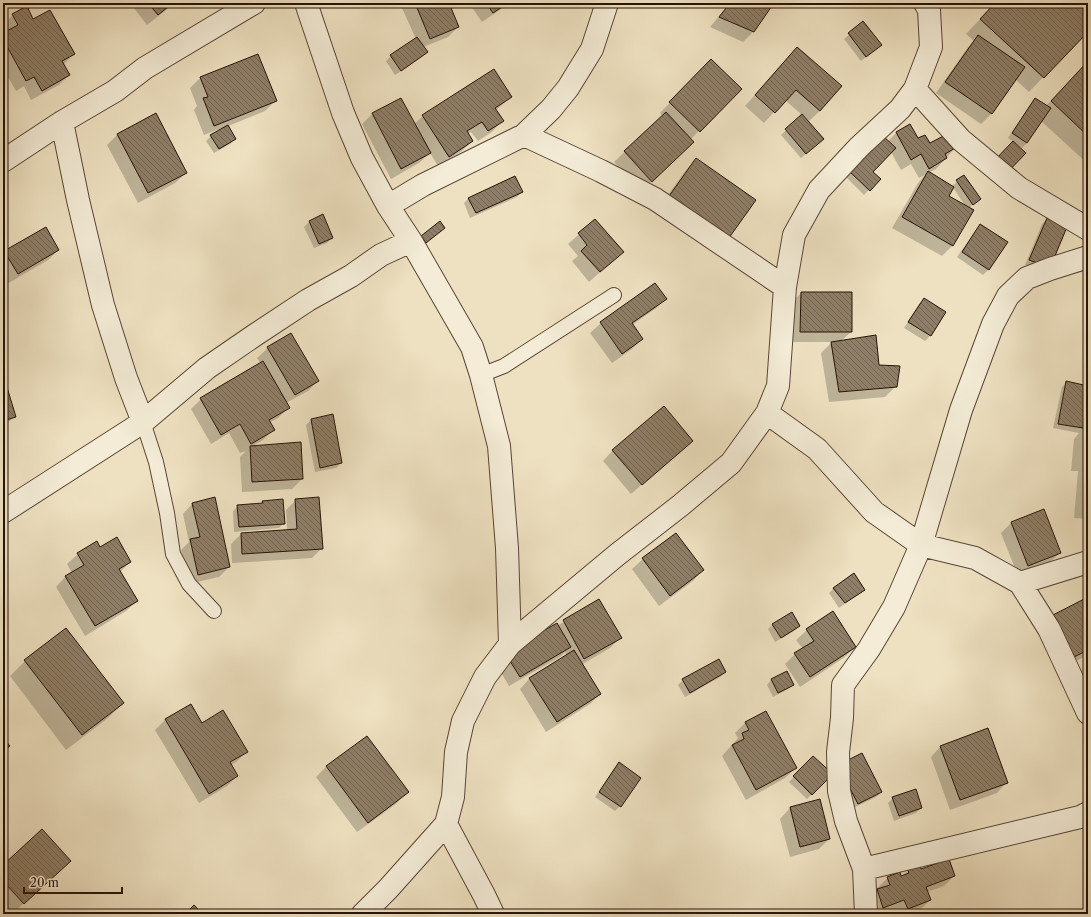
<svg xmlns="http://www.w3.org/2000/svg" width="1091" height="917" font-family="'Libre Caslon Text',serif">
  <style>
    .shadow { fill: #0003; fill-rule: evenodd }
    .building { fill: url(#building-back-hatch); stroke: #261306 }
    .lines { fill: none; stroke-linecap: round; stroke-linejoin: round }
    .lane-casing { stroke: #584635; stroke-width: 16 }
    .street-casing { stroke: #584635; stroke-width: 24 }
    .lane { stroke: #f4ecd7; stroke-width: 14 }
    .street { stroke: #f4ecd7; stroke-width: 22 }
  </style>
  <defs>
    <pattern id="building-back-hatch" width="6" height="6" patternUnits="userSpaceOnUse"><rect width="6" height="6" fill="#8e7e67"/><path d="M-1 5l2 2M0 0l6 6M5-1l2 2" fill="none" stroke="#746653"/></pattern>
  </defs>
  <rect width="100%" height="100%" fill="#eee1c1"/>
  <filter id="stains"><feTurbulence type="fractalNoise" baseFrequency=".005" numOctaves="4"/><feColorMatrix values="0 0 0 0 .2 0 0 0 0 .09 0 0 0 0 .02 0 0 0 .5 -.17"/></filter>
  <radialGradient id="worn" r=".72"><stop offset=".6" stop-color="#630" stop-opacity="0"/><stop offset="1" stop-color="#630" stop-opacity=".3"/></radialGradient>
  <path class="shadow" d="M130,3H175L147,25Z
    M407,3H448L458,27L448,37L423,47L426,52L422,57L395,75L386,61L391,56L416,39L402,8Z
    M469,3H510L482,22Z
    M730,3H772L753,32L743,42L710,27Z
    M995,3H1088V30L1029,92L1015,79L991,114L981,124L936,93L968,47L974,41L966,34Z
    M13,15L33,20L74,54L63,65L69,75L59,85L31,100L24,86L16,91L3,68V34L6,33L3,25Z
    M863,23L875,50L861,61L844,39Z
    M787,59L820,111L809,121L804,116L803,117L818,143L801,158L781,135L802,115L785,100L764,123L745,106Z
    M711,61L740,89L690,140L682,152L641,191L614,162L662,116L660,113Z
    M1088,62V164L1041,121L1027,143L1022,148L1008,138L1031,104L1035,99L1046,106Z
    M200,78L275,101L265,111L228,126L235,139L230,144L214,153L206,141L211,136L223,129L222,128L204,135L194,110L197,106L190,88Z
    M511,97L495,111L502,121L492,132L478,141L471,132L468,134L472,141L462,151L438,166L430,153L419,163L391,179L362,124L372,114L401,99L414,124L423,116Z
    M155,115L186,173L175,183L138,203L107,145L117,135Z
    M910,125L918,140L929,145L956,147L936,169L928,173L952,186L964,176L979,199L969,208L973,210L952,246L942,256L892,228L918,183L925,175L919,178L911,164L901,170L891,152L872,172L879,179L864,195L843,174L887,142L896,133ZM953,187L965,206L947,196Z
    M696,159L755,201L657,210L686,170Z
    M522,192L517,197L470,218L464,203L469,198Z
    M322,216L332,238L327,243L314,248L304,227L309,222Z
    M1047,219L1044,273L1025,265L1042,224Z
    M595,220L623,252L589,282L572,261L578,256L568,244Z
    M981,225L1006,242L988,270L983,275L957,257L976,230Z
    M58,250L48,260L7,284L3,276V253L5,252Z
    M655,285L666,299L655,309L632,325L642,339L632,349L612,363L590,333L601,323Z
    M801,293L851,332L841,341L878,366L896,386L885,397L829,402L821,353L832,342H791V303Z
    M924,299L945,312L930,336L925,341L904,328L919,304Z
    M268,348L318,381L308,391L286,403L288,408L278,418L269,423L273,430L263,440L252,446L302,479L292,489L242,492L240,457L246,451L240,453L229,433L211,444L191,409L201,399L261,364L257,358Z
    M3,377L14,417L3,427Z
    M1067,382L1088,387V400L1086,412L1088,409V519L1074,518L1078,471H1071L1074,439L1079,433L1053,428L1062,387Z
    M311,420L341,463L336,468L315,472L306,425Z
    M692,441L631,494L603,461L613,450Z
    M296,500L322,548L312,558L232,563L231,544L241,534L287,530L286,510Z
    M263,502L284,523L279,528L234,532L233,511L238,506L260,504Z
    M193,503L229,567L219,577L188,584L181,550L189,542L183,514Z
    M1043,511L1060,553L1049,563L1018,576L1001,533L1011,523Z
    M676,534L703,570L693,581L659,606L632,569L643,559Z
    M100,549L130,562L120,572L137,601L126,611L85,636L56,587L66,576L72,573L67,564L78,554Z
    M834,588L864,590L839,608L829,593Z
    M1088,598V655L1062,668Z
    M599,600L620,638L610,648L581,665L600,694L590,704L546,732L520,689L530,678L567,656L565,652L560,657L509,686L496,664Z
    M833,613L855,647L845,657L800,687L785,664L795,654L803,649L796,640L807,630Z
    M773,624L799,626L794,631L775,642L768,629Z
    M25,661L123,703L108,718L66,750L10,676Z
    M725,672L720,677L685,697L678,685L683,680Z
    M787,672L793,684L788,689L773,697L767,685L771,680Z
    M191,706L201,724L247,751L236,762L231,765L237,776L227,786L199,803L155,730L165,720Z
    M765,712L796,768L785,778L746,800L722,756L738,738L735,733L745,723Z
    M367,737L407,792L397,803L357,832L316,777L326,767Z
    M941,746L1007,782L997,793L950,810L931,757Z
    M813,757L832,775L807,799L789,782Z
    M619,764L620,806L615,811L595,797L614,769Z
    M834,771L881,792L876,797L853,808Z
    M893,798L921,808L916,813L894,821L888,803Z
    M819,800L829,839L819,849L790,857L780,819L790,808Z
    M3,866L59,871L13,913L3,902Z
    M909,870H920L954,876L944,886L927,892L930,900L920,910L909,914H896L894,909L882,914H872L867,901L878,890L877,888L888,878L901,877Z"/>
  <path class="building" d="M148,3H173L158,15Z
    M415,3H449L459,27L430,39Z
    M486,3H508L493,13Z
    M730,3H774L754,32L719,17Z
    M995,3H1088V32L1044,78L980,19Z
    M27,6L33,19L50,10L75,54L62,61L70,75L42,91L34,77L26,81L3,39V33L18,25L12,14Z
    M863,21L882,45L866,57L848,33Z
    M978,35L1025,67L992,114L945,82Z
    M417,37L428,52L401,71L390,55Z
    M797,47L842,86L820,111L796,90L775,113L755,95Z
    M258,54L277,101L214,126L203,98L208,97L200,77Z
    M711,59L742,89L700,132L669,102Z
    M1088,61V136L1051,101Z
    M494,69L512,97L495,108L504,121L488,131L482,122L467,131L473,141L449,157L422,115Z
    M401,98L431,153L401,169L372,113Z
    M1035,98L1051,108L1027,143L1012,133Z
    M666,112L694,142L652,182L624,151Z
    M156,113L187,173L148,193L117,134Z
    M802,114L824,139L806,154L785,129Z
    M910,124L918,138L925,135L930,143L949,133L957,147L945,154L947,158L929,169L921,154L911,160L896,132Z
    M228,125L236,139L219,149L210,135Z
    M881,134L896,148L873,172L881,179L870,191L847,169Z
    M1013,141L1026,153L1006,174L993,162Z
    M696,158L756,200L726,242L667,199Z
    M928,171L954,187L949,196L974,210L953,246L902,217Z
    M964,175L981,199L973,205L956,180Z
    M515,176L523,192L476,213L468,198Z
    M323,214L333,238L319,244L309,221Z
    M1047,218L1067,227L1050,268L1029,260Z
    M595,219L624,252L600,272L581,251L587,245L578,233Z
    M440,221L445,228L426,243L421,236Z
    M980,224L1008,242L989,270L962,252Z
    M46,227L59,250L18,274L4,251Z
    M655,283L667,299L632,323L643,339L622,354L600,322Z
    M801,292H852V332H800Z
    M924,298L946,312L931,336L908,322Z
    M291,333L319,381L295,395L267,347Z
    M876,335L879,365L900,366L897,387L839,392L831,342Z
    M263,361L290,408L269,420L275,430L251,444L240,424L221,435L200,398Z
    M3,374L16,417L3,421Z
    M1066,381L1088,386V406L1083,428L1058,424Z
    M664,406L693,441L642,485L612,450Z
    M333,414L342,463L320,468L311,419Z
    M1088,427V456H1085Z
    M301,442L303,479L252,482L250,446Z
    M215,497L230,567L198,575L190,539L200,537L192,503Z
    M319,497L323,549L242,554L241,533L297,529L295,499Z
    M283,499L285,524L239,527L237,505L263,503L262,501Z
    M1044,509L1061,553L1028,566L1011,522Z
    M676,533L704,570L670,596L642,558Z
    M117,537L131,562L119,569L138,601L95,626L65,576L84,565L77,553L97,541L100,547Z
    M854,573L865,590L845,603L833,588Z
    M1088,597V650L1072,658L1051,616Z
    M599,599L622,638L584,659L563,620Z
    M833,611L856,647L810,677L794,653L814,641L806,629Z
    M792,612L800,626L781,638L772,624Z
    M557,623L571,647L520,677L505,653Z
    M66,628L124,703L82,735L24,660Z
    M574,650L601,694L557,722L529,678Z
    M719,659L726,672L690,693L682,679Z
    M787,671L794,685L778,693L771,679Z
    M191,704L202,723L223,710L248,752L230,762L238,776L209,794L165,719Z
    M766,711L797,768L756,790L732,745L744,739L742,733L749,730L745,722Z
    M988,728L1008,783L960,800L940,746Z
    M367,736L409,792L368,823L326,766Z
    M3,738L10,746L3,751Z
    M862,753L882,792L858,804L838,765Z
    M813,756L833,774L812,795L793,776Z
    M619,762L641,778L621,807L599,792Z
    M916,789L922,808L899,816L892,797Z
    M820,799L830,839L800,847L790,807Z
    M42,829L71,861L24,904L3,881V865Z
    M949,859L955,876L926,887L931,900L908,909L904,900L883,908L877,889L890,885L887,877L900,872L901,876L909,873L908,870L920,865L921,869Z
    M194,905L203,914H185Z"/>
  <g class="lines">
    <defs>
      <path id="lane" d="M481,375L504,366L614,295
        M143,422L156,462L167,513L173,554L189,584L214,611"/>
      <path id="street" d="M306,3L343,113L362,158L388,206L411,241L472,347L481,375L499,446L507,548L510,644
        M915,89L961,140L1019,188L1088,229
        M62,122L78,200L103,305L126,378L143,422
        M524,135L601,171L655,199L785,287
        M3,161L62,122L115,91L145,68L254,3
        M388,206L423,185L524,135L551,109L568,88L592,49L607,3
        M767,413L817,449L874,512L921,545L975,558L1020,583L1049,629L1088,713
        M3,512L143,422L207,368L255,335L308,300L351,276L381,255L411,241
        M1020,583L1088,562
        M446,824L484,895L493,914
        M864,869L1080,817L1088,813
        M363,914L388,889L446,824L453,797L456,752L463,721L485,677L510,644L618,554L681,505L731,463L767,413L778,386L785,287L794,235L819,190L859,147L900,109L915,89L931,47L929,10L925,3
        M866,914L864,869L846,821L839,791L838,752L842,718L843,685L869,649L894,607L921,545L961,410L993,324L1008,296L1027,278L1050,269L1088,257"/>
    </defs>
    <use href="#lane" class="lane-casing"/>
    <use href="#street" class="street-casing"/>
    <use href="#lane" class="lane"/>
    <use href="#street" class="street"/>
  </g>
  <rect width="1091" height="917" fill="none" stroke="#eee1c1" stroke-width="16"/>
  <rect x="4" y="4" width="1083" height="909" fill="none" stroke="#261306" stroke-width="2"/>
  <rect x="8" y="8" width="1075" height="901" fill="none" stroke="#261306"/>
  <path d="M24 887v6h98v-6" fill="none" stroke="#261306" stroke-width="2"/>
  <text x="30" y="887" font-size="12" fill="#261306" stroke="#f4ecd7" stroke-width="3" paint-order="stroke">20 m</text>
  <rect width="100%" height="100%" filter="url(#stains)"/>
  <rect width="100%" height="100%" fill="url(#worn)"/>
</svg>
